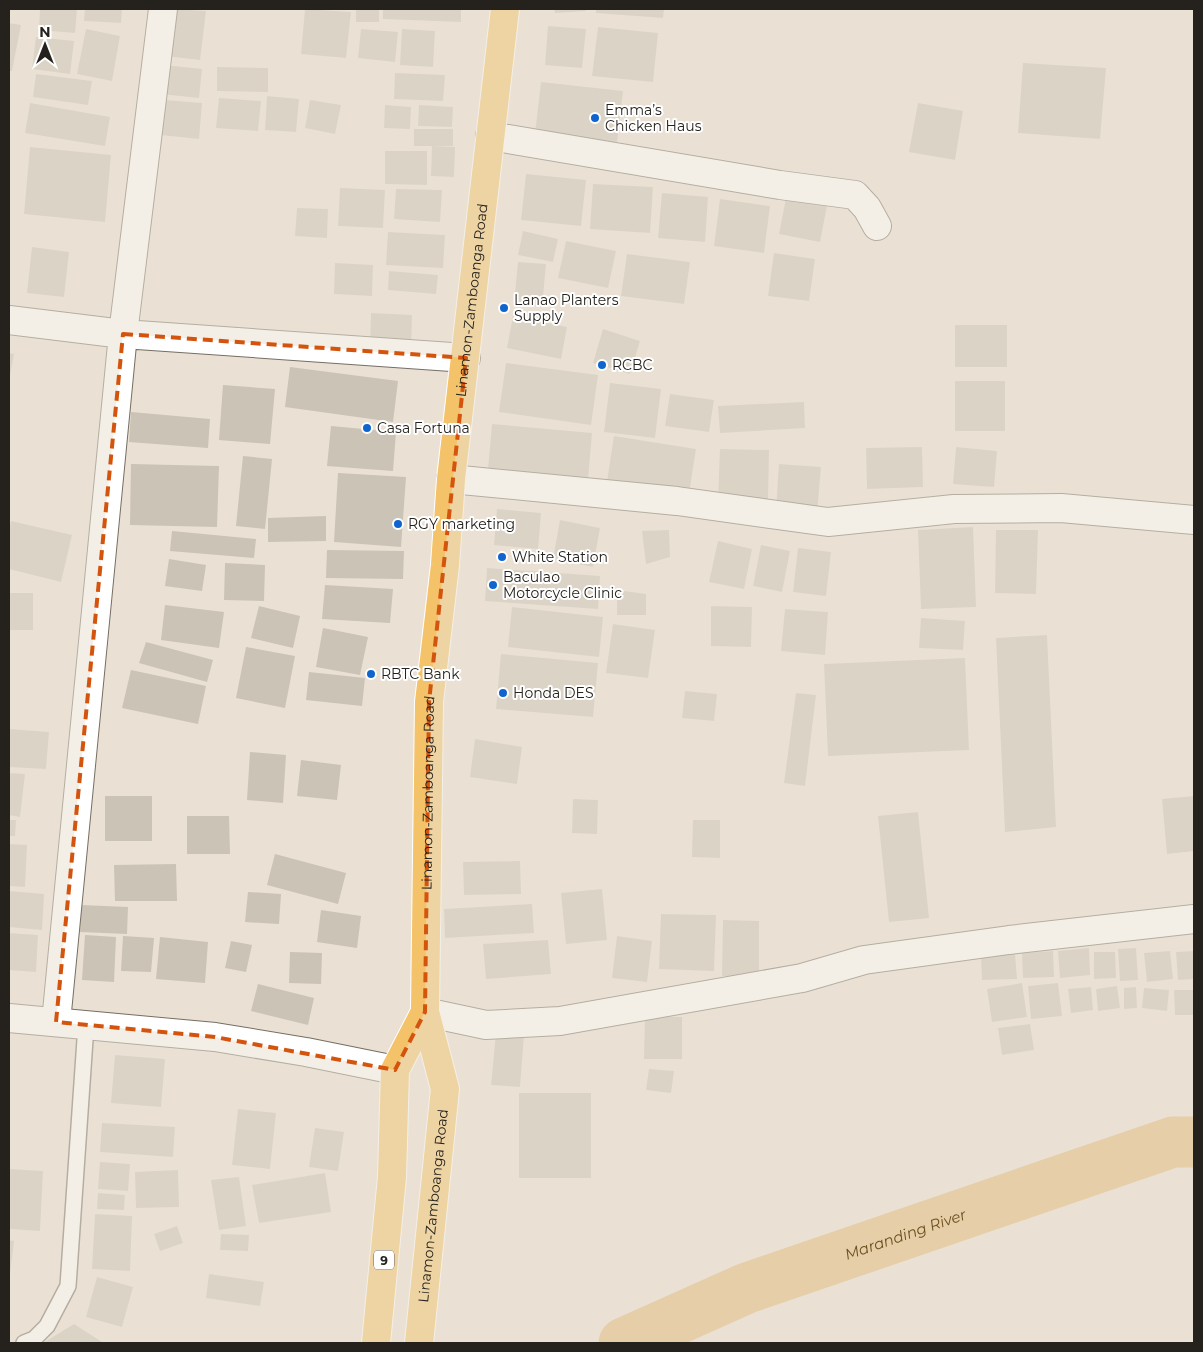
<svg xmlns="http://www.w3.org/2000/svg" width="1203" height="1352" font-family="Montserrat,sans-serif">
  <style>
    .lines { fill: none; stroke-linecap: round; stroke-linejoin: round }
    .river { stroke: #e0b573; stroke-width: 51 }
    .building { fill: #cbc3b6 }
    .service-casing { stroke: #766e63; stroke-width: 18 }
    .minor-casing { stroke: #766e63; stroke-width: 30 }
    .tertiary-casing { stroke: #766e63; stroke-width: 30 }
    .trunk-casing { stroke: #fff; stroke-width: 30 }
    .service { stroke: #fff; stroke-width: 15 }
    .minor { stroke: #fff; stroke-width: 28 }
    .tertiary { stroke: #fff; stroke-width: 28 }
    .trunk { stroke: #f4c268; stroke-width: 28 }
    .marked { fill: none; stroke: #d4540e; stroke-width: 4; stroke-dasharray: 10 6; stroke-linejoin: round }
    .poi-dot { fill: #0f64cd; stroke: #fff; stroke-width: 2 }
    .labels { text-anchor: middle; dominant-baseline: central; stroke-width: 4; stroke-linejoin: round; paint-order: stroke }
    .shield { fill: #fff; stroke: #666461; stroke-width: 1 }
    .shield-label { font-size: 12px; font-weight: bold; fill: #25221d }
    .poi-label { font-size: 14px; fill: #25221d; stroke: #fff; text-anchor: start }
    .street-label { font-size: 14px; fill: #25221d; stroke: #fff }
    .water-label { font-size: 15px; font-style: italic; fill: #6d4f1e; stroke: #fff }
  </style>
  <rect width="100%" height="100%" fill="#eae1d4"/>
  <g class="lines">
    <path class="river" id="s1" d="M624,1343L747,1288L1173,1142H1194"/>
  </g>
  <path class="building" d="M40,9H77L75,33L39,30Z
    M85,9H122L121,23L84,21Z
    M171,9L206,11L200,60L165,56Z
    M305,9L351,12L346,58L301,54Z
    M356,9H379V22H356Z
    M383,9H461V22L383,19Z
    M554,9H586V11L555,13Z
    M596,9H664L663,18L596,13Z
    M9,23L21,25L12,71H9Z
    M548,26L586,29L582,68L545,65Z
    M598,27L658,33L653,82L592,76Z
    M86,29L120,36L112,81L77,74Z
    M361,29L398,32L395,62L358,58Z
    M402,29L435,31L433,67L400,65Z
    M36,37L74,41L70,74L32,69Z
    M1023,63L1106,68L1100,139L1018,133Z
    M164,65L202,69L199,98L160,94Z
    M217,67L268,68V92L217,91Z
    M395,73L445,75L443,101L394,99Z
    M36,74L92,81L88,105L33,97Z
    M541,82L623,91L616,151L534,142Z
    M267,96L299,99L296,132L265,130Z
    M219,98L261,101L258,131L216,128Z
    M165,100L202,103L199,139L161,135Z
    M310,100L341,105L335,134L305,128Z
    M30,103L110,117L105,146L25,133Z
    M918,103L963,111L955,160L909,152Z
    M385,105L411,107L410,129L384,128Z
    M419,105L453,107L452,127L418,126Z
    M414,129H453V146H414Z
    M432,146L455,147L454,177L431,176Z
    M30,147L111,155L105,222L24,214Z
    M385,151H427V185L385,184Z
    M526,174L586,180L581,226L521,220Z
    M593,184L653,187L650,233L590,229Z
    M340,188L385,190L383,228L338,226Z
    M396,189L442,190L440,222L394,219Z
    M662,193L708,197L705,242L658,238Z
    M787,193L828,201L820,242L779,234Z
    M720,199L770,206L764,253L714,246Z
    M297,208L328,209L327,238L295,236Z
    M523,231L558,239L553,262L518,255Z
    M388,232L445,235L443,268L386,265Z
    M566,241L616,251L608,288L558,278Z
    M32,247L69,252L64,297L27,293Z
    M774,253L815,259L809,301L768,296Z
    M627,254L690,262L684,304L621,296Z
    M518,262L546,264L542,307L514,304Z
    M335,263L373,265L372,296L334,294Z
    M389,271L438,275L436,294L388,290Z
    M371,313L412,315L411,350L370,348Z
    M513,316L567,327L561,359L507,348Z
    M955,325H1007V367H955Z
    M603,329L640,341L630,374L593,363Z
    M9,353L14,354L10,376H9Z
    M506,363L598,375L591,425L499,412Z
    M290,367L398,381L393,422L285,407Z
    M955,381H1005V431H955Z
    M610,383L661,389L655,438L604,432Z
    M223,385L275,389L270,444L219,440Z
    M670,394L714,400L709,432L665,426Z
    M804,402L805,428L720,433L718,406Z
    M131,412L210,419L208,448L129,442Z
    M492,424L592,433L587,491L487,481Z
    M331,426L396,432L393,471L327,466Z
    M614,436L696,449L689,494L607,481Z
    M922,447L923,487L867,489L866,448Z
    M956,447L997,451L994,487L953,484Z
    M720,449L769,450L768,502L718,501Z
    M243,456L272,459L265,529L236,526Z
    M131,464L219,466L217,527L130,525Z
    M779,464L821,467L817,514L776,511Z
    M338,473L406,477L401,547L334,542Z
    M497,509L541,513L538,549L494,545Z
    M326,516V541L268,542V518Z
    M560,520L600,528L593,567L553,559Z
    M11,521L72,535L61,582L9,569V530Z
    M973,527L976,607L921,609L918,530Z
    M669,530L670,557L646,564L642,531Z
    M996,530H1038L1036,594L995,593Z
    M172,531L256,539L254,558L170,551Z
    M718,541L752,549L744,589L709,582Z
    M761,545L790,551L782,592L753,586Z
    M798,548L831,552L826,596L793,592Z
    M327,550L404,551L403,579L326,578Z
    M169,559L206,565L202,591L165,586Z
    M225,563L265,565L264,601L224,600Z
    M487,568L600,576L598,609L485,601Z
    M325,585L393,589L390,623L322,619Z
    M617,590L646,594V615H617Z
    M9,593H33V630H9Z
    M165,605L224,612L219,648L161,640Z
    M259,606L300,616L293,648L251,638Z
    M711,606L752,607L751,647L711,646Z
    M512,607L603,617L599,657L508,647Z
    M785,609L828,612L825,655L781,651Z
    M921,618L965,621L963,650L919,648Z
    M613,624L655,630L648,678L606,673Z
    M323,628L368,637L360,675L316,667Z
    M1047,635L1056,827L1005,832L996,638Z
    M146,642L213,660L207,682L139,663Z
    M246,647L295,656L285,708L236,698Z
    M501,654L598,663L593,717L496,709Z
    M965,658L969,750L828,756L824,664Z
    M131,670L206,686L198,724L122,708Z
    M309,672L365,678L362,706L306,700Z
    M685,691L717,694L714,721L682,718Z
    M796,693L816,695L805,786L784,783Z
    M9,729L49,732L46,769L9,767Z
    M475,739L522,747L517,784L470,777Z
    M250,752L286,755L283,803L247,800Z
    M301,760L341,765L337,800L297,796Z
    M9,773L25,774L20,817L9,815Z
    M105,796H152V841H105Z
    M1194,796V851L1167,854L1162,799Z
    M573,799L598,800L597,834L572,833Z
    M918,812L929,918L889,922L878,816Z
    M187,816H229L230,854H187Z
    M9,820H16L15,836H9Z
    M693,820H720V858L692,857Z
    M9,844L27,845L25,887L9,886Z
    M275,854L346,873L338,904L267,885Z
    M520,861L521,894L464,895L463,862Z
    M176,864L177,901H115L114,865Z
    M602,889L607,940L566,944L561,893Z
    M9,891L44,894L42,930L9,927Z
    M248,892L281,894L279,924L245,922Z
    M532,904L534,933L445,938L444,909Z
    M81,905L128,907L127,934L80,932Z
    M321,910L361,916L357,948L317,942Z
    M661,914L716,915L714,971L659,969Z
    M723,920L759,921V977L722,976Z
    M9,933L38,935L36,972L9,970Z
    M85,935L116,937L114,982L82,980Z
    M123,936L154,938L151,972L121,971Z
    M617,936L652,941L647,982L612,978Z
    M160,937L208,942L205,983L156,979Z
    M548,940L551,974L486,979L483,944Z
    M231,941L252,945L246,972L225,968Z
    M1089,948L1090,975L1060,978L1058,951Z
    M1136,948L1138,980L1120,981L1118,949Z
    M1053,951L1054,977L1023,978L1022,953Z
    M1170,951L1173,979L1147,982L1144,953Z
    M1194,951V979L1178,980L1176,952Z
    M290,952L322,953L321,984L289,983Z
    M1094,952H1115L1116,978L1094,979Z
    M1015,954L1017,979L982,980L981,956Z
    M1022,983L1027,1017L992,1022L987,989Z
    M1058,983L1062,1016L1031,1019L1028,986Z
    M258,984L314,998L308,1025L251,1011Z
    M1117,986L1120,1008L1098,1011L1096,989Z
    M1091,987L1093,1010L1071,1013L1068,989Z
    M1136,987L1137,1008L1124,1009V988Z
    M1144,988L1169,990L1167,1011L1142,1008Z
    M1174,990H1194V1015H1175Z
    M645,1016L682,1017V1059H644Z
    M1030,1024L1034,1050L1002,1055L998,1028Z
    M496,1033L524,1035L520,1087L491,1085Z
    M115,1055L165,1059L161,1107L111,1103Z
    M649,1069L674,1071L671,1093L646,1090Z
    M519,1093H591V1178H519Z
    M238,1109L276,1113L270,1169L232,1165Z
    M102,1123L175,1127L173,1157L100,1152Z
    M315,1128L344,1132L338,1171L309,1167Z
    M100,1162L130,1164L128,1191L98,1189Z
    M9,1169L43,1171L40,1231L9,1229Z
    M178,1170L179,1207L136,1208L135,1172Z
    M325,1173L331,1212L259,1223L252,1185Z
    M239,1177L246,1226L219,1230L211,1180Z
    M98,1193L125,1195L124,1210L97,1209Z
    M95,1214L132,1216L130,1271L92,1269Z
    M177,1226L183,1243L160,1251L154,1234Z
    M221,1234L249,1235L248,1251L220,1250Z
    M9,1240L14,1241L10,1275H9Z
    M209,1274L264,1282L260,1306L206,1298Z
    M97,1277L133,1287L122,1327L86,1317Z
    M74,1324L102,1342L43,1343Z"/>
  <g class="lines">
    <defs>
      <path id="service" d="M24,1343L34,1339L47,1326L68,1286L86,1025"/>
      <path id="minor" d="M490,136L780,185L855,195L867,208L877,226
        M9,320L123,334L466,358
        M451,479L677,501L828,522L954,509L1061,508L1194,520
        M425,1012L486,1025L560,1021L802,978L864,960L1009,940L1194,919
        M56,1022L123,334L163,9"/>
      <path id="tertiary" d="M9,1018L215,1037L306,1052L395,1070"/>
      <g id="trunk">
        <path d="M376,1343L392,1177L395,1070L425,1012"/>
        <path id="s2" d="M419,1343L445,1089L425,1012L429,702L445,565L451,479L505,9"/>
      </g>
    </defs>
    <use href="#service" class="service-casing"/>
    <use href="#minor" class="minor-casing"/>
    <use href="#tertiary" class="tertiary-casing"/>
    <use href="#trunk" class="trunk-casing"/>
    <use href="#service" class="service"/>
    <use href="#minor" class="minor"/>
    <use href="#tertiary" class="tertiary"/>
    <use href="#trunk" class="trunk"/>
  </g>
  <path d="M0 0H1203V1352H0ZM123,334L466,358L429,702L425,1012L395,1070L215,1037L56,1022Z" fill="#eae1d4" fill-opacity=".55" fill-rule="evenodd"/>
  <path class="marked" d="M123,334L466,358L429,702L425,1012L395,1070L215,1037L56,1022Z"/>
  <g class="poi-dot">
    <circle cx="595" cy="118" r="5"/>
    <circle cx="504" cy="308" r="5"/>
    <circle cx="602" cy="365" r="5"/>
    <circle cx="367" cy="428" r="5"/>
    <circle cx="398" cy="524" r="5"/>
    <circle cx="502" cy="557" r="5"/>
    <circle cx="493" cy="585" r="5"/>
    <circle cx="371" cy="674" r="5"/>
    <circle cx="503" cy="693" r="5"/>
  </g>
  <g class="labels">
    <rect class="shield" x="374" y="1250.5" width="20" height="19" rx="4"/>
    <g class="shield-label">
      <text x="384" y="1260">9</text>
    </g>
    <g class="poi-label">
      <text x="605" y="110">Emma’s<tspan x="605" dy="16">Chicken Haus</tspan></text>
      <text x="514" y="300">Lanao Planters<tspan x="514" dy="16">Supply</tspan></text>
      <text x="612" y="365">RCBC</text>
      <text x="377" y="428">Casa Fortuna</text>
      <text x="408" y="524">RGY marketing</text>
      <text x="512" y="557">White Station</text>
      <text x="503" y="577">Baculao<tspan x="503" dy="16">Motorcycle Clinic</tspan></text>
      <text x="381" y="674">RBTC Bank</text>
      <text x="513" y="693">Honda DES</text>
    </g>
    <g class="street-label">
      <text stroke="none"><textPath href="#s2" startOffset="1049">Linamon-Zamboanga Road</textPath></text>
      <text stroke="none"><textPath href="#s2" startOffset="554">Linamon-Zamboanga Road</textPath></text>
      <text stroke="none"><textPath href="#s2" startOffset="138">Linamon-Zamboanga Road</textPath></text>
    </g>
    <g class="water-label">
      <text stroke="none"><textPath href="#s1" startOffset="302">Maranding River</textPath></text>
    </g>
  </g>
  <rect width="1203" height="1352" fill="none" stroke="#25221d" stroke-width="20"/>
  <g transform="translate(45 45)" stroke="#ffffff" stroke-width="4" paint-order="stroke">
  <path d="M0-4L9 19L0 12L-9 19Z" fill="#25221d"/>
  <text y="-8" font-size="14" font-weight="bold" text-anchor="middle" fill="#25221d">N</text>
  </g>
</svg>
